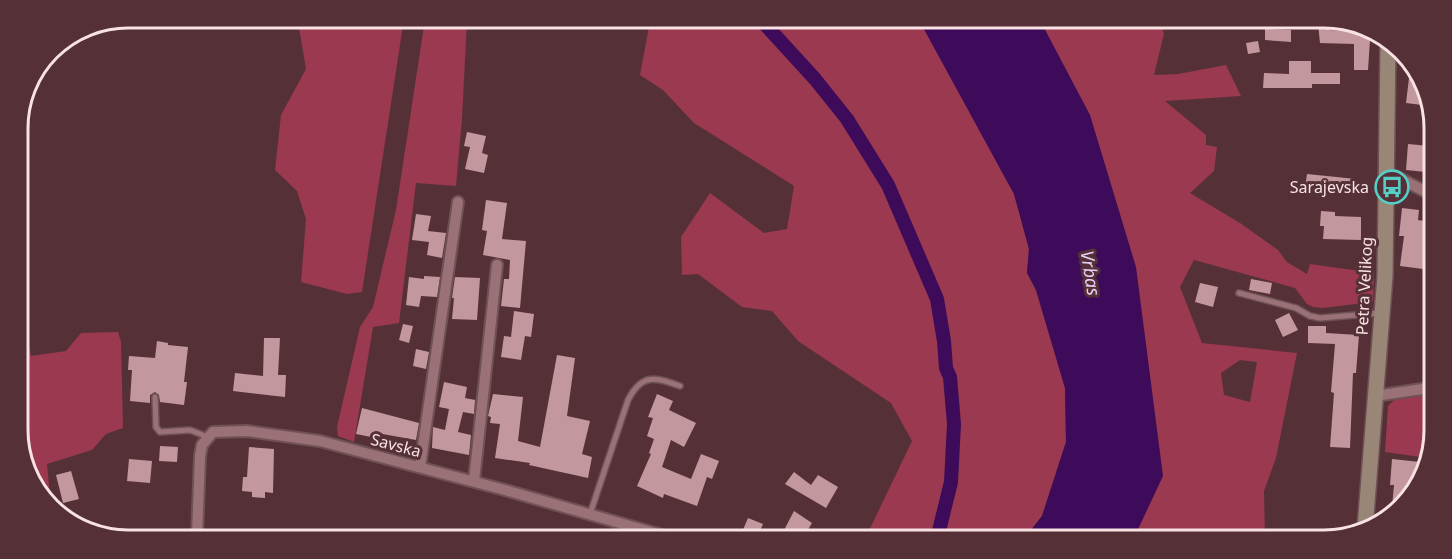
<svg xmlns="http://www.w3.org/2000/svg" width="1452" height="559" font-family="'Noto Sans',sans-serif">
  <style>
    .green { fill: #9a394f; fill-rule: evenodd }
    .water { fill: #3e0b5a }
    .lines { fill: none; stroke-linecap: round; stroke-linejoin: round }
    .canal { stroke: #3e0b5a; stroke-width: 14 }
    .building { fill: #c2979d }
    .lane-casing { stroke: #6f5156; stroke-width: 8 }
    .street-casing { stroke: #6f5156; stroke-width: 14 }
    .secondary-casing { stroke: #6f5156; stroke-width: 18 }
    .lane { stroke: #9a7177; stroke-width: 5 }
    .street { stroke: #9a7177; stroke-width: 10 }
    .secondary { stroke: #998676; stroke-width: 15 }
    .labels { text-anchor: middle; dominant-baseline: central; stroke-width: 6; stroke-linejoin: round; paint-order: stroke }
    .poi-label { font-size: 16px; fill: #f9e2e4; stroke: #553137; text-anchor: end }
    .street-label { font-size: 16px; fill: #f9e2e4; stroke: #553137 }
    .water-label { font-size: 18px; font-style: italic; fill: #e8d0fc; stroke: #553137 }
    .rim { fill: none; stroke: #f9e2e4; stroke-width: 3 }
  </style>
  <rect width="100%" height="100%" fill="#553137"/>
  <path class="green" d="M300,19H404L362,292L347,294L301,282L306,219L297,191L275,170L281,115L306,69L298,22Z
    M425,19L467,20L462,119L456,186L416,183L399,323L373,327L354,442L338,436L337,427L360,327L373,307L396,210Z
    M650,21L920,22L922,24L1014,194L1029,249L1027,273L1036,290L1065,388L1066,442L1042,516L1024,539H865L912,441L891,403L798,341L772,311L742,307L698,274L682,275L681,237L710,193L764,233L787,229L794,186L694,123L663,90L640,75Z
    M1041,22L1161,23L1164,34L1154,75L1178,74L1226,65L1241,96L1165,101L1206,135V145L1217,147L1214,171L1190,193L1240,223L1278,250L1287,262L1307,274L1310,264L1374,273L1373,302L1322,308L1313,307L1307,304L1295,288L1194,260L1180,287L1202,343L1297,353L1276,458L1264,491L1265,540H1133ZM1240,360L1257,362L1250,402L1224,395L1221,373Z
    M25,96L30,126L19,183L18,121Z
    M19,252L26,334L31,356L66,351L81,333L118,332L121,342L123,428L106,434L92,450L47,464L51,507L45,503L20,451Z
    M1429,392L1428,458L1385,452L1388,406L1397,397Z"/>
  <path class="water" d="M920,22H1041L1090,115L1136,267L1163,476L1133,540L1024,539L1042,516L1066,442L1065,388L1036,290L1027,273L1029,249L1014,194Z"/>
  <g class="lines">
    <path class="canal" d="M762,21L815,79L847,119L888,185L937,299L944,341L946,368L950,377L954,424L951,482L937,539"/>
  </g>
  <path class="building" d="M1318,24H1330L1329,30L1351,31V24H1359L1380,39L1370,40L1368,70H1354V44L1320,43Z
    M1265,29L1291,30V42L1265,40Z
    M1258,41L1260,52L1248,54L1246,43Z
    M1289,61H1311V73H1340V84H1312V88H1263L1264,73L1289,74Z
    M1409,78L1418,79L1430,106L1406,103Z
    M467,132L486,136L482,153L488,155L484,173L465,169L470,147L464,146Z
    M1408,144L1429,146L1426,172L1406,170Z
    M1307,174L1356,179L1354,194L1305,188Z
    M486,200L507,203L502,239L526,241L520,308L501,306L504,279H509L510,260L483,255L487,231L482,230Z
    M1402,208L1419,210L1418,220L1431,222V270L1400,266L1404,236H1399Z
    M1321,211L1335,212V216L1361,217V240L1323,239L1324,226H1320Z
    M416,214L431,216L428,231L446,233L442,258L427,255L429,242L412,240Z
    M424,276L440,277L437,297L421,296L419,307L406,305L409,277L424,279Z
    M455,277L480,278L477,320L452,319L454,298H452Z
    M1251,279L1272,283L1270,294L1249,290Z
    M1200,283L1218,287L1213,307L1195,302Z
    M514,311L534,314L531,337L525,336L521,360L501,357L504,336L511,337Z
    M1289,313L1298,330L1283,337L1275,320Z
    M403,324L413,326L409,343L399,340Z
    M1308,326H1326V333L1359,335L1356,373H1353L1350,448L1330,447L1334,393L1331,392L1335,344L1308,343Z
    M264,338H280L278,375H286L285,397L233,391L235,373L263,376Z
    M157,341L168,343V345L188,347L184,382H187L184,405L160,402L159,395L155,392L150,395V403L130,401L132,370H128L129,356L155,358Z
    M416,349L429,352L426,369L413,366Z
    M557,355L575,358L567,416L590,421L582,454L592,457L588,478L529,465L530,463L495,458L500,424L490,423L491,417L488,416L493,394L523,397L518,441L540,447Z
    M444,382L467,387L465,398L475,400L474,414L463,412L458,432L471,435L469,455L432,448L433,427L445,430L449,409L439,407Z
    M657,394L673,401L669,410L696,423L684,447L671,440L662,467L691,479L701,454L719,461L712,479L707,477L697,506L664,494L663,498L637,486L651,454L649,453L654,439L647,436L653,418L648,417Z
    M362,408L419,423L416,440L377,433L376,438L356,434Z
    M160,446L178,447L177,462L159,461Z
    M249,447L274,449L273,493L265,492V498L252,497V492L242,491L243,477H247Z
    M129,459L152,461L150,483L127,481Z
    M1392,459L1420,462L1419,479L1391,518L1394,485H1390Z
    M71,471L79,499L63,503L56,475Z
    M794,472L811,485L818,475L838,487L826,508L785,484Z
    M794,511L812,523L803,538H790L782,534Z
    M748,518L763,524L757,538L742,532Z"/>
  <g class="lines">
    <defs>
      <path id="lane" d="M1239,293L1296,308L1310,316L1320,318L1380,313
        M155,397L156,427L160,432L190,430L208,437
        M590,514L628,400C642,373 655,377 680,386"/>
      <path id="street" d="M1385,174L1397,177L1432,195
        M1375,396L1429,388
        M420,467L458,202
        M474,481L497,265
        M197,535L200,456L202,445L213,432L247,431L320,441L505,490L672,538"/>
      <path id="secondary" d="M1365,528L1385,276L1388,45"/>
    </defs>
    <use href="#lane" class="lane-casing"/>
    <use href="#street" class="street-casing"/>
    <use href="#secondary" class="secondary-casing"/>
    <use href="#lane" class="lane"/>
    <use href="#street" class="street"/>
    <use href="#secondary" class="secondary"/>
  </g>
  <defs>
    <symbol id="bus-ring" viewBox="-11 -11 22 22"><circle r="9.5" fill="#553137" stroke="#55cec6" stroke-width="1.5"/><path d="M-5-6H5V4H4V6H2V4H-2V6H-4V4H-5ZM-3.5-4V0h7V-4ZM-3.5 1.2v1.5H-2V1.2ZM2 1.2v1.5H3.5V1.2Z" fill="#55cec6"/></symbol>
  </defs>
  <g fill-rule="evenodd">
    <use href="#bus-ring" x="1373" y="168" width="38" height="38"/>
  </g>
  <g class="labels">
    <g class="poi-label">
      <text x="1369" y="187">Sarajevska</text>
    </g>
    <g class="street-label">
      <text transform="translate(1364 286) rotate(-87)">Petra Velikog</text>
      <text transform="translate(396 445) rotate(15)">Savska</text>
    </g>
    <g class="water-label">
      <text transform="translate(1091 273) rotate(81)">Vrbas</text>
    </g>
  </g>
  <path d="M0 0H1452V559H0ZM128 28H1324A100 100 0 0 1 1424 128V430A100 100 0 0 1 1324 530H128A100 100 0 0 1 28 430V128A100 100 0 0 1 128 28Z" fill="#553137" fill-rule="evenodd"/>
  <path class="rim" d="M128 28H1324A100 100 0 0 1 1424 128V430A100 100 0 0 1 1324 530H128A100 100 0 0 1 28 430V128A100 100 0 0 1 128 28Z"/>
</svg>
